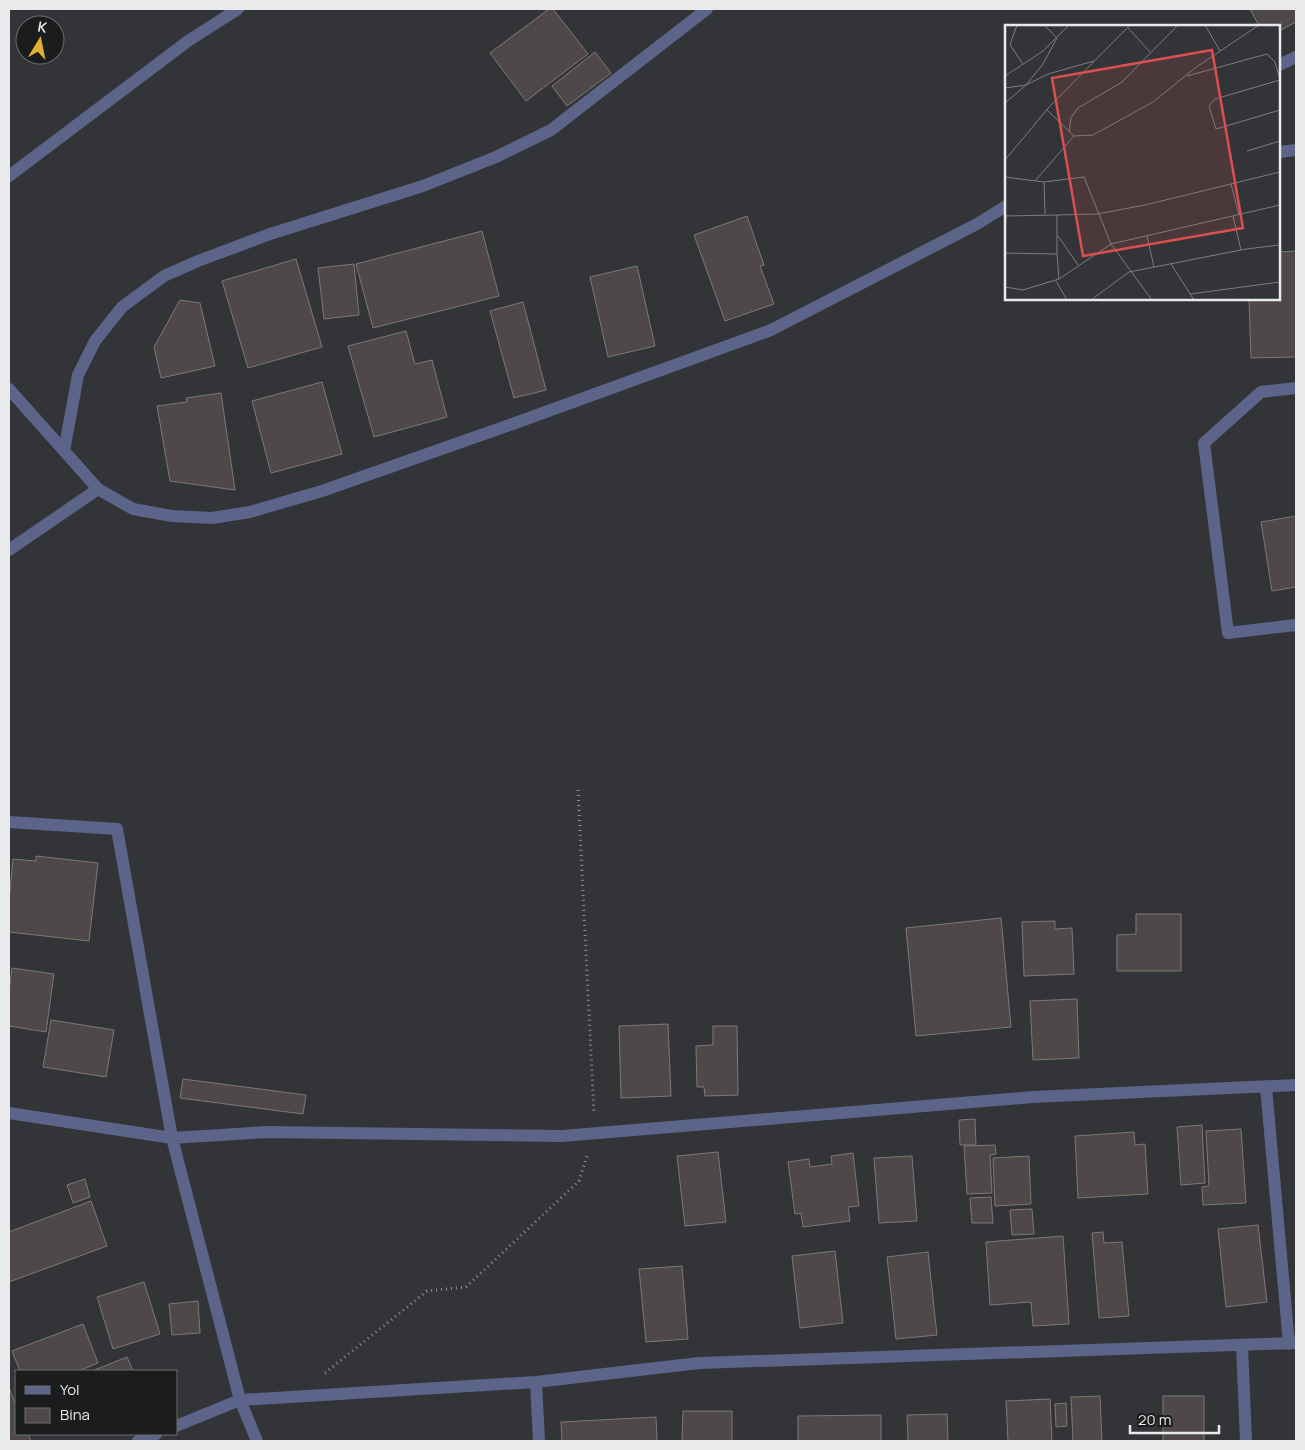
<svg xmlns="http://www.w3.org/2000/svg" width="1305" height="1450" font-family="Manrope,sans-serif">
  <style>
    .building { fill: #4e4948; stroke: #7e7977 }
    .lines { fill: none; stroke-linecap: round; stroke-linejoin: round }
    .path { stroke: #8f9093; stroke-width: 3; stroke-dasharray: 1 4; stroke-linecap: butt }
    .street { stroke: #5c6589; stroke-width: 12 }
    .inset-road { fill: none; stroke: #7c7d80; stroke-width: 1 }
    .view { fill: #da4f4f; fill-opacity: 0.15; stroke: #da4f4f; stroke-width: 2.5 }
    .inset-edge { fill: none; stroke: #e9eaec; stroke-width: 2.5 }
  </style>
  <rect width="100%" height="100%" fill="#333438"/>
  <path class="building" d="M549,9H553L588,54L526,101L490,53Z
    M1250,9H1296V22L1279,31V26H1259Z
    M595,52L611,73L567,106L552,86Z
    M747,216L764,265L760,266L774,304L725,321L694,235Z
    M482,231L499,296L373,328L356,264Z
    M1296,251V357L1251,358L1249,299H1279V252Z
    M296,259L322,347L248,368L222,281Z
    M354,264L359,315L324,319L318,268Z
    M637,266L655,346L608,357L590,277Z
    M180,300L200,303L215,366L161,378L154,347Z
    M523,302L546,390L514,398L490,311Z
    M406,331L415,364L432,360L447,417L374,437L348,346Z
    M322,382L342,454L271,473L252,401Z
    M221,393L235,490L170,481L157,406L187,402L186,398Z
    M1296,516V587L1272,591L1261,522Z
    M36,856L98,863L89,941L9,932V901L13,859L36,861Z
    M1136,914H1181V971H1117V935L1136,934Z
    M1001,918L1011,1027L916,1036L906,928Z
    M1055,921V929L1072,928L1074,974L1024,976L1022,922Z
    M12,968L54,974L46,1032L9,1026V991Z
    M1077,999L1079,1058L1033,1060L1030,1001Z
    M51,1020L114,1030L106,1077L43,1067Z
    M668,1024L671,1096L621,1098L619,1026Z
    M713,1026H737L738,1095L705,1096L704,1087H697L696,1046L713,1045Z
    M183,1079L306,1095L303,1114L180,1098Z
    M975,1119L976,1145H960L959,1120Z
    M1202,1125L1205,1183L1181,1185L1177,1127Z
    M1241,1129L1246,1203L1203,1205L1202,1187L1209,1186L1206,1131Z
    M1134,1132L1135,1145L1145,1144L1148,1194L1078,1198L1075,1136Z
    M995,1145L996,1154L990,1155L992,1193L967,1194L964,1146Z
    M718,1152L726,1222L685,1226L677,1156Z
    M853,1153L859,1206L848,1207L850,1221L803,1227L801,1213L795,1214L788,1162L809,1159L810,1167L832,1164L831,1156Z
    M912,1156L917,1221L879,1223L874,1158Z
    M1029,1156L1031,1204L995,1206L993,1158Z
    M85,1179L90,1197L73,1203L67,1185Z
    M991,1197L993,1223H972L970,1198Z
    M91,1201L107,1246L9,1282V1232Z
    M1032,1209L1034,1234L1012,1235L1010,1210Z
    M1258,1225L1267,1302L1226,1307L1218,1229Z
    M1103,1232L1104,1243L1122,1242L1129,1316L1099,1318L1092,1233Z
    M1063,1236L1069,1324L1033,1326L1031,1302L990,1305L986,1242Z
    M835,1251L843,1323L800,1328L792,1256Z
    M928,1252L937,1335L896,1339L887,1257Z
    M682,1266L688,1339L646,1342L639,1269Z
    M144,1282L160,1334L113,1349L97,1297Z
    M198,1301L200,1333L172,1335L169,1304Z
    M83,1324L98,1363L78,1371H20L12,1351Z
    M127,1357L133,1371H92Z
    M9,1387L16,1406V1434H28L31,1441H9Z
    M1100,1396L1102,1441H1073L1071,1397Z
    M1163,1396H1204V1441H1163Z
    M1050,1399L1052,1441H1008L1006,1401Z
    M1066,1403L1067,1426L1056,1427L1055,1404Z
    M683,1411H732V1441H682Z
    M947,1414L948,1441H908L907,1415Z
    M881,1415V1441H798V1416Z
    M656,1417L657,1441H562L561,1422Z"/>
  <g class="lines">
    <path class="path" d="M578,790L594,1114
      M325,1373L427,1291L466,1287L579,1181L587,1156"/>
    <path class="street" d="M1279,65L1296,57
      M1279,152L1296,150
      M9,176L188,41L238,9
      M1296,388L1261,392L1204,443L1228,633L1296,625
      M9,389L98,489L133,509L172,516L212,518L250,512L322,491L518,422L771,330L977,224L1006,206
      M64,451L78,375L95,341L122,307L164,276L198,261L270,234L423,186L496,157L551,130L707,9
      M9,550L98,489
      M9,822L117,829L172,1138L240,1400L257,1441
      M1266,1087L1289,1344
      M9,1113L172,1138L267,1132L562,1136L1033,1097L1296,1085
      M1242,1345L1246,1441
      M536,1382L539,1441
      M176,1426L240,1400L536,1382L699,1363L1296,1343
      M138,1441L156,1434"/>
  </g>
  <g transform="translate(1005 25)">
    <rect width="275" height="275" fill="#333438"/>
    <path class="inset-road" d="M12,0L5,20L18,39M200,0L215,26M123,3L145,27M0,51L38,26L64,0M182,51L262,29L270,37L275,55M275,55L210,74L204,81L211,104L275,85M0,63L21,60L43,49L89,36M0,78L21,60L38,39L52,13L39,0M42,85L69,111L88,110L148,77L190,43L254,0M64,107L66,93L73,83L117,57L173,0M242,126L275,116M0,135L45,81L125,0M0,152L39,157L79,152L106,219L147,275M30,156L69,111M39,157L40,189M226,159L234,190M0,191L52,190M228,191L236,225M53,211L73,240M142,211L149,242M0,219L1,191M0,228L52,229L54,254L106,219L275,180M52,229V190L92,189L140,180L275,147M166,239L189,275M51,256L62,275M0,262L18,265L54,254M185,269L275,257M86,275L124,247L241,224L275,220"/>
    <path class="view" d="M207,25L238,203L78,231L47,53Z"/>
    <rect width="275" height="275" class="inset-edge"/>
  </g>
  <rect width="1305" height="1450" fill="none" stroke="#e9eaec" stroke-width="20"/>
  <rect x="15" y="1370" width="162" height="65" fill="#1b1c1e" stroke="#6d6e70"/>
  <rect x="25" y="1386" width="25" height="8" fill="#5c6589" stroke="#6d6e70"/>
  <text x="60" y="1395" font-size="15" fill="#e9eaec">Yol</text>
  <rect x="25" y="1408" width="25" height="15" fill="#4e4948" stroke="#6d6e70"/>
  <text x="60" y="1420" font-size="15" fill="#e9eaec">Bina</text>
  <g transform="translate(40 40) rotate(10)"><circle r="24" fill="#1b1c1e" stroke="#6d6e70"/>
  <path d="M0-4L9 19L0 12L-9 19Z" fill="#dfb034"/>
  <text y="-8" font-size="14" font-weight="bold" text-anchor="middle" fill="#e9eaec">K</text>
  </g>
  <path d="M1130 1425v8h89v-8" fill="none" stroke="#e9eaec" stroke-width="2.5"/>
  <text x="1138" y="1425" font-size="15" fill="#e9eaec" stroke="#1b1c1e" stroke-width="4" paint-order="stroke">20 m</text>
</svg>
